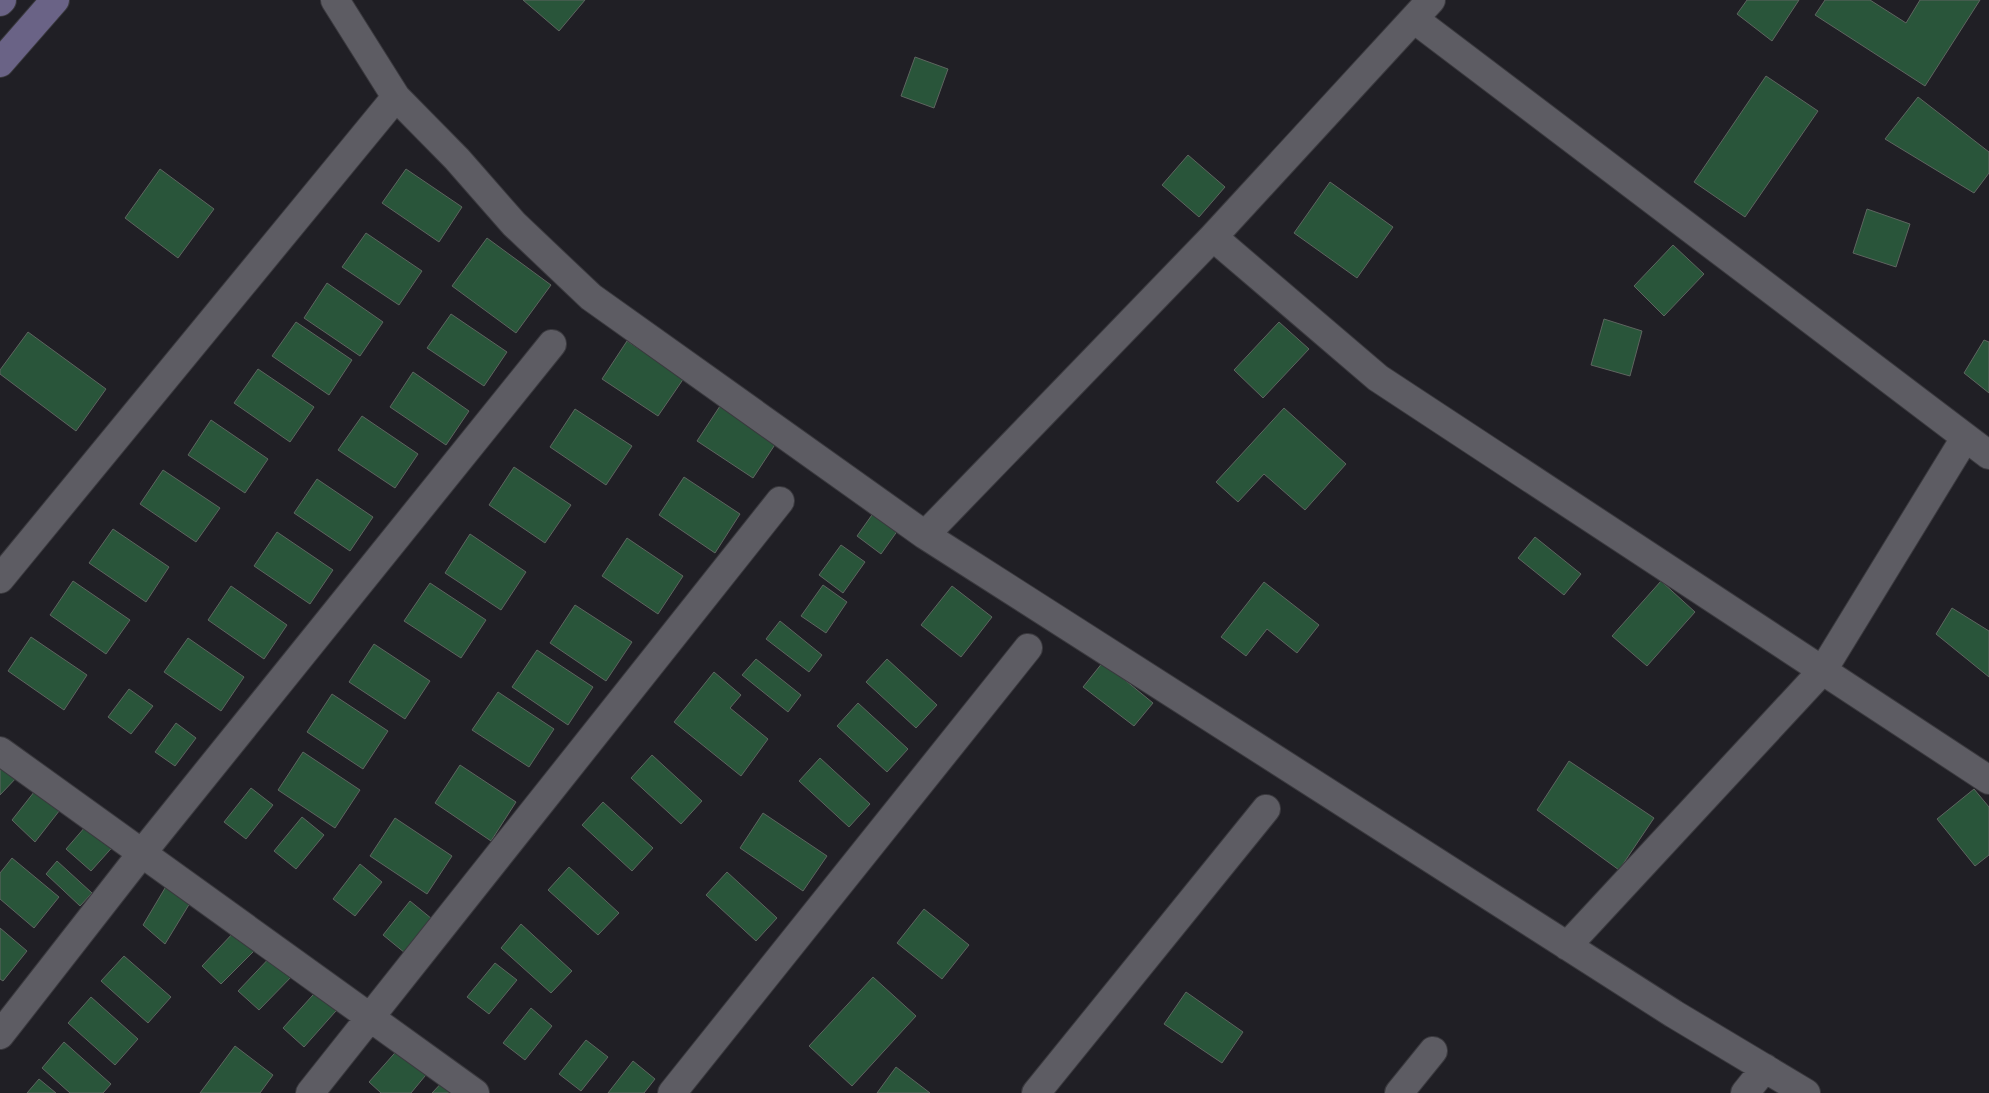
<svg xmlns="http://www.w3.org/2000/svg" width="1989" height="1093" font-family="Poppins,sans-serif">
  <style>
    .building { fill: #29553a; stroke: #5e6560 }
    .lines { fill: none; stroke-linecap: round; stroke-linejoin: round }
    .street-casing { stroke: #3a393e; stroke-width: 30 }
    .secondary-casing { stroke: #3a393e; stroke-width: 30 }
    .street { stroke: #5d5c63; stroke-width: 28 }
    .secondary { stroke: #6a6386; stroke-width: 28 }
  </style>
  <rect width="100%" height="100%" fill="#201f25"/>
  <path class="building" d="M523,0H585L559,31Z
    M1747,0H1799L1772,41L1737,14Z
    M1825,0H1870L1906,23L1920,0H1980L1925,86L1815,15Z
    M915,57L948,69L934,108L901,96Z
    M1766,76L1818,111L1745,217L1694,182Z
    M1918,97L1989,152V173L1974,193L1885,139Z
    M1188,155L1225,187L1199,217L1162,185Z
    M160,169L214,209L178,258L125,218Z
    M406,169L462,207L439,242L382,203Z
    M1330,182L1393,227L1357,278L1294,233Z
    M1867,209L1910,224L1896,267L1853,253Z
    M366,233L422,271L399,305L342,267Z
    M487,238L551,285L516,333L452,286Z
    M1673,245L1704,274L1664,316L1634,286Z
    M327,283L383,322L360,356L304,318Z
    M451,314L507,352L484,386L427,348Z
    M1604,319L1642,331L1630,376L1591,365Z
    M296,322L352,360L329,395L272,356Z
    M1279,322L1309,349L1263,398L1234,370Z
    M28,332L106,389L76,431L0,374V370Z
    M1984,340L1989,342V393L1964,373Z
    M627,341L684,378L658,416L602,379Z
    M258,369L314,407L290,442L234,403Z
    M413,372L469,411L446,445L390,407Z
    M722,403L778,440L753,478L697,441Z
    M1284,408L1346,464L1305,510L1264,474L1238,502L1216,482Z
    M575,409L632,446L606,485L550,447Z
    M362,416L418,454L395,488L338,450Z
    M211,420L268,459L245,493L188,455Z
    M514,467L571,505L545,543L489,505Z
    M163,470L220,508L196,542L140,504Z
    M684,477L740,514L715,553L659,515Z
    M317,479L373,517L350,551L294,513Z
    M879,505L903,523L881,554L857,536Z
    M113,529L169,567L146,602L89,563Z
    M277,532L333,570L310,604L254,566Z
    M470,534L526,572L501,610L445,573Z
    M1535,537L1581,574L1564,595L1518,558Z
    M627,538L683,576L658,614L602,576Z
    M841,545L865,562L843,593L819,575Z
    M73,581L130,620L106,654L50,615Z
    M1661,581L1695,612L1647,666L1612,636Z
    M1264,582L1319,625L1297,653L1267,629L1246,656L1221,637Z
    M430,583L486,620L461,658L404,621Z
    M823,585L847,602L826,633L801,616Z
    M231,586L287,625L264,659L208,620Z
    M952,586L992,617L961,657L921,625Z
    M575,605L632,642L606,681L550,643Z
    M1952,608L1989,631V677L1936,634Z
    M780,621L822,655L809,672L766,639Z
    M31,637L87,675L64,710L8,671Z
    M188,638L244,677L221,711L164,672Z
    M374,644L430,681L405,719L349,682Z
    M537,650L593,687L568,725L512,687Z
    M756,659L801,695L788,712L742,675Z
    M887,659L937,705L916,728L866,682Z
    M1103,662L1153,703L1134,726L1083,687Z
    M714,672L741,695L730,708L768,739L741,776L674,722Z
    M129,689L153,706L131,734L108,717Z
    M498,692L554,729L529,767L472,730Z
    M332,694L388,731L363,769L307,732Z
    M858,703L908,749L887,772L837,726Z
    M176,723L196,738L175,766L155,752Z
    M303,752L360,790L335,828L278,790Z
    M652,755L702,801L681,824L631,778Z
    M0,757L19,775L0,795Z
    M820,758L870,804L849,827L799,781Z
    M1569,761L1654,818L1619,870L1537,810Z
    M460,765L516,802L491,841L435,803Z
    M38,787L63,806L35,842L12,820Z
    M251,788L273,805L246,839L224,822Z
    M1974,789L1989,807V855L1975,866L1937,819Z
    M603,802L653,848L632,871L582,825Z
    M763,813L827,856L803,891L740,848Z
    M302,817L324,835L296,869L274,851Z
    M395,818L452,856L427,894L370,856Z
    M92,819L117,842L91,871L66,849Z
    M12,858L59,897L34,928L0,899V873Z
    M57,861L92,893L80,906L46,874Z
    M360,864L382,882L355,916L333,899Z
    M569,867L619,913L598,935L548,890Z
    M727,872L777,918L756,941L706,895Z
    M168,883L193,898L165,944L143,925Z
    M410,901L432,919L405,953L383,935Z
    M924,909L969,945L942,979L897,943Z
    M521,924L572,971L551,993L501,948Z
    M0,928L27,951L3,981L0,979Z
    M235,931L255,950L221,984L202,966Z
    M275,952L296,972L259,1010L238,991Z
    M124,956L171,997L148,1023L101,981Z
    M495,963L517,980L489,1014L467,997Z
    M873,977L916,1016L852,1086L809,1046Z
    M322,985L343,1003L304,1047L283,1028Z
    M1186,992L1243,1032L1222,1063L1164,1024Z
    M91,997L138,1039L115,1065L68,1023Z
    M531,1008L552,1026L525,1060L503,1043Z
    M586,1040L608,1057L581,1091L559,1074Z
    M64,1042L111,1084L103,1093H70L42,1068Z
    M235,1046L273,1075L260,1093H200Z
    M401,1046L430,1070L411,1093H381L369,1082Z
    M633,1061L655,1079L644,1093H608Z
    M896,1067L930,1093H877Z
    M447,1077L466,1093H432Z
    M39,1079L56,1093H27Z"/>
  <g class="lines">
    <defs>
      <path id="street" d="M335,0L396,97L457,159L514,224L591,297L925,535L1674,1014L1806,1093
        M1414,19L1989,455
        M1213,237L1378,378L1989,780
        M925,535L1213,237L1431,0
        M0,579L396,97
        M0,751L475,1093
        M1567,946L1823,670L1965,438
        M0,1035L142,853L552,344
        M310,1093L780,501
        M672,1093L1028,648
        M1036,1093L1266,809
        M1399,1093L1433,1051
        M1745,1093L1765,1068"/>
      <path id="secondary" d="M0,2L2,0
        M0,63L55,0"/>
    </defs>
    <use href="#street" class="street-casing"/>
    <use href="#secondary" class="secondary-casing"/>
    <use href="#street" class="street"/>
    <use href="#secondary" class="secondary"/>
  </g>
</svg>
